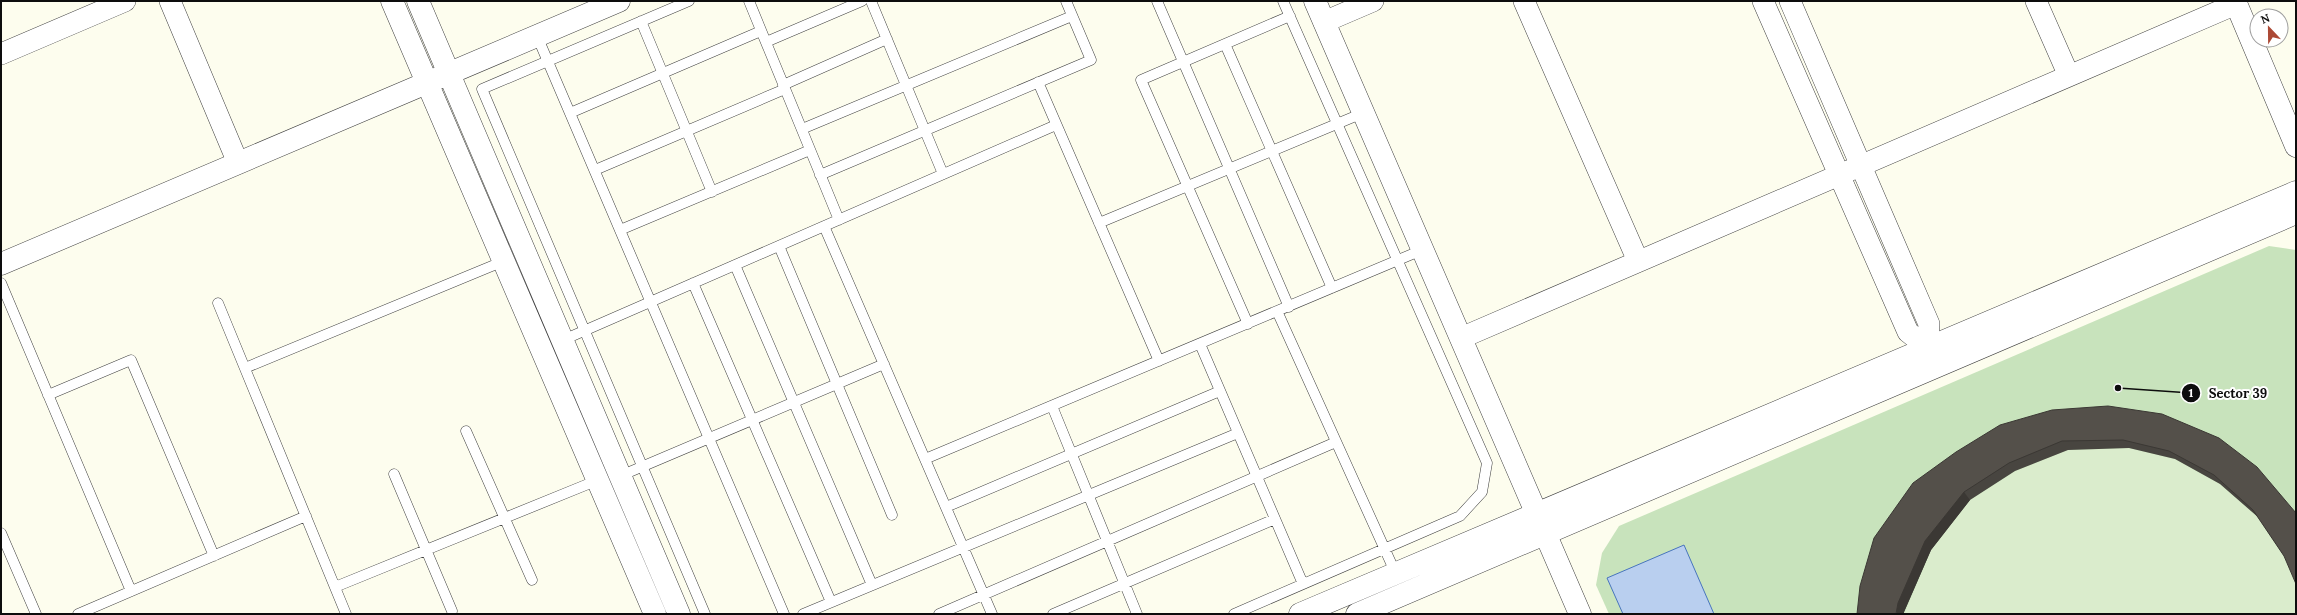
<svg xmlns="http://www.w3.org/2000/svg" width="2297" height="615" font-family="Lora,serif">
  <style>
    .green { fill: #c8e3bc }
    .pitch { fill: #daeccc }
    .water { fill: #b9cfef; stroke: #4875bd }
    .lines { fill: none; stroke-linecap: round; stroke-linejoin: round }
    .service-casing { stroke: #404040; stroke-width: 11 }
    .minor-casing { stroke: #404040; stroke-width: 22 }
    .tertiary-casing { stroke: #404040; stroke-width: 23 }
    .service { stroke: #fff; stroke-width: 10 }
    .minor { stroke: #fff; stroke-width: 21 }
    .tertiary { stroke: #fff; stroke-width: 22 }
    .wall { fill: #484540 }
    .shaded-wall { fill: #3b3834 }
    .building { fill: #54504a; stroke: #3b3834 }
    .leader { fill: none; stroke: #0d0d0d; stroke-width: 1.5 }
    .callout-dot { fill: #0d0d0d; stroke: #fff; stroke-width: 1.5 }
    .mark-label { font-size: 12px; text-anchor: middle; font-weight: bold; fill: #fff }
    .callout-label { font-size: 13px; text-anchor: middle; font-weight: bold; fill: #0d0d0d; stroke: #fff; stroke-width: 4; stroke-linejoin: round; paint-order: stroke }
  </style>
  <rect width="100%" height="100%" fill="#fdfdee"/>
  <path class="green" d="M2269,246L2296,250V614H1609L1596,585L1602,553L1619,526Z"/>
  <path class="pitch" d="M2129,448L2175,459L2220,484L2259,518L2290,564L2296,578V614H1904L1931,550L1970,500L2015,471L2067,450Z"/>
  <path class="water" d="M1684,545L1714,614H1623L1607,578Z"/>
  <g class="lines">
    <defs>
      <path id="service" d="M689,1L482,89L705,614
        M749,1L839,220
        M871,1L943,174
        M1157,1L1289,307
        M641,21L712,192
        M537,36L784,614
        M766,42L862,1
        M1225,44L1332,288
        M1038,82L1159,361
        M783,85L887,39
        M570,113L761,31
        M802,129L1072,16
        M595,170L785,89
        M820,175L1091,60L1066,1
        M1099,223L1363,113
        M824,226L992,614
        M620,230L810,150
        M779,246L892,515
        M735,265L872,585
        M1,283L131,591
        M693,283L831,602
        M218,303L346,614
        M1277,311L1396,574
        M1248,324L1141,80L1290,16
        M563,340L1056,125
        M1200,344L1303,584
        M245,368L504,261
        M48,395L131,360L214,556
        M1052,406L1137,614
        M466,431L532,580
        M925,459L1422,250
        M394,474L452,611
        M620,476L884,364
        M946,507L1220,391
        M1,533L36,614
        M335,587L598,480
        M78,614L306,516
        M803,614L1238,433
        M939,614L1336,442
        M1053,614L1275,519
        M1234,614L1460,516L1482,492L1487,463L1283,1"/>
      <path id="minor" d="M170,1L238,163
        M1524,1L1638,261
        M1763,1L1908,332L1928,348
        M1790,1L1929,324L1928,348
        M2036,1L2069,76
        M1324,22L1373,1
        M1,54L125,1
        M1461,338L2236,4"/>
      <path id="tertiary" d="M392,1L655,614
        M418,1L679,614
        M1315,1L1580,614
        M2235,1L2296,146
        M1,264L619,1
        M1300,614L2296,192
        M1357,614L2296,213"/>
    </defs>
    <use href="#service" class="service-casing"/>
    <use href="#minor" class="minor-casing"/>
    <use href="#tertiary" class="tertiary-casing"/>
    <use href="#service" class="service"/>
    <use href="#minor" class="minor"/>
    <use href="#tertiary" class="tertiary"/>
  </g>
  <path class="wall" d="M2000,425L2219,438L2284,556L2259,518L2220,484L2175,459L2129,448L2068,450L2015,471L1970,500L1931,550L1904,612L1857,614Z"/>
  <path class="shaded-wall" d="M1964,492L1970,500L1931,550L1904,612V614H1896L1898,603L1925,541Z"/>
  <path class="building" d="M2108,406L2162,414L2219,438L2257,467L2296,513V584L2284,556L2253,510L2214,475L2169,451L2123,440L2062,441L2009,463L1964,492L1925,541L1898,603L1896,614H1857L1860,586L1874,538L1913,483L1956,452L2000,425L2052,410Z"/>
  <path class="leader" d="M2118 388L2191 393"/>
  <g class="callout-dot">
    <circle cx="2118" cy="388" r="4"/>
    <circle cx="2191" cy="393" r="10"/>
  </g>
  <g class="mark-label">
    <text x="2191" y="397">1</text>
  </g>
  <g class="callout-label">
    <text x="2238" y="398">Sector 39</text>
  </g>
  <rect width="2297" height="615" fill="none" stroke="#0d0d0d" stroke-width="4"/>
  <g transform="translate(2269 28) rotate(338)"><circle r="19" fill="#ffffff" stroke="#9e9e9e"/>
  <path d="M0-3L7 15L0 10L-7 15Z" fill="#ac4935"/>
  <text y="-6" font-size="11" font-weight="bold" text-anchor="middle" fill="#0d0d0d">N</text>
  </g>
</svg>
